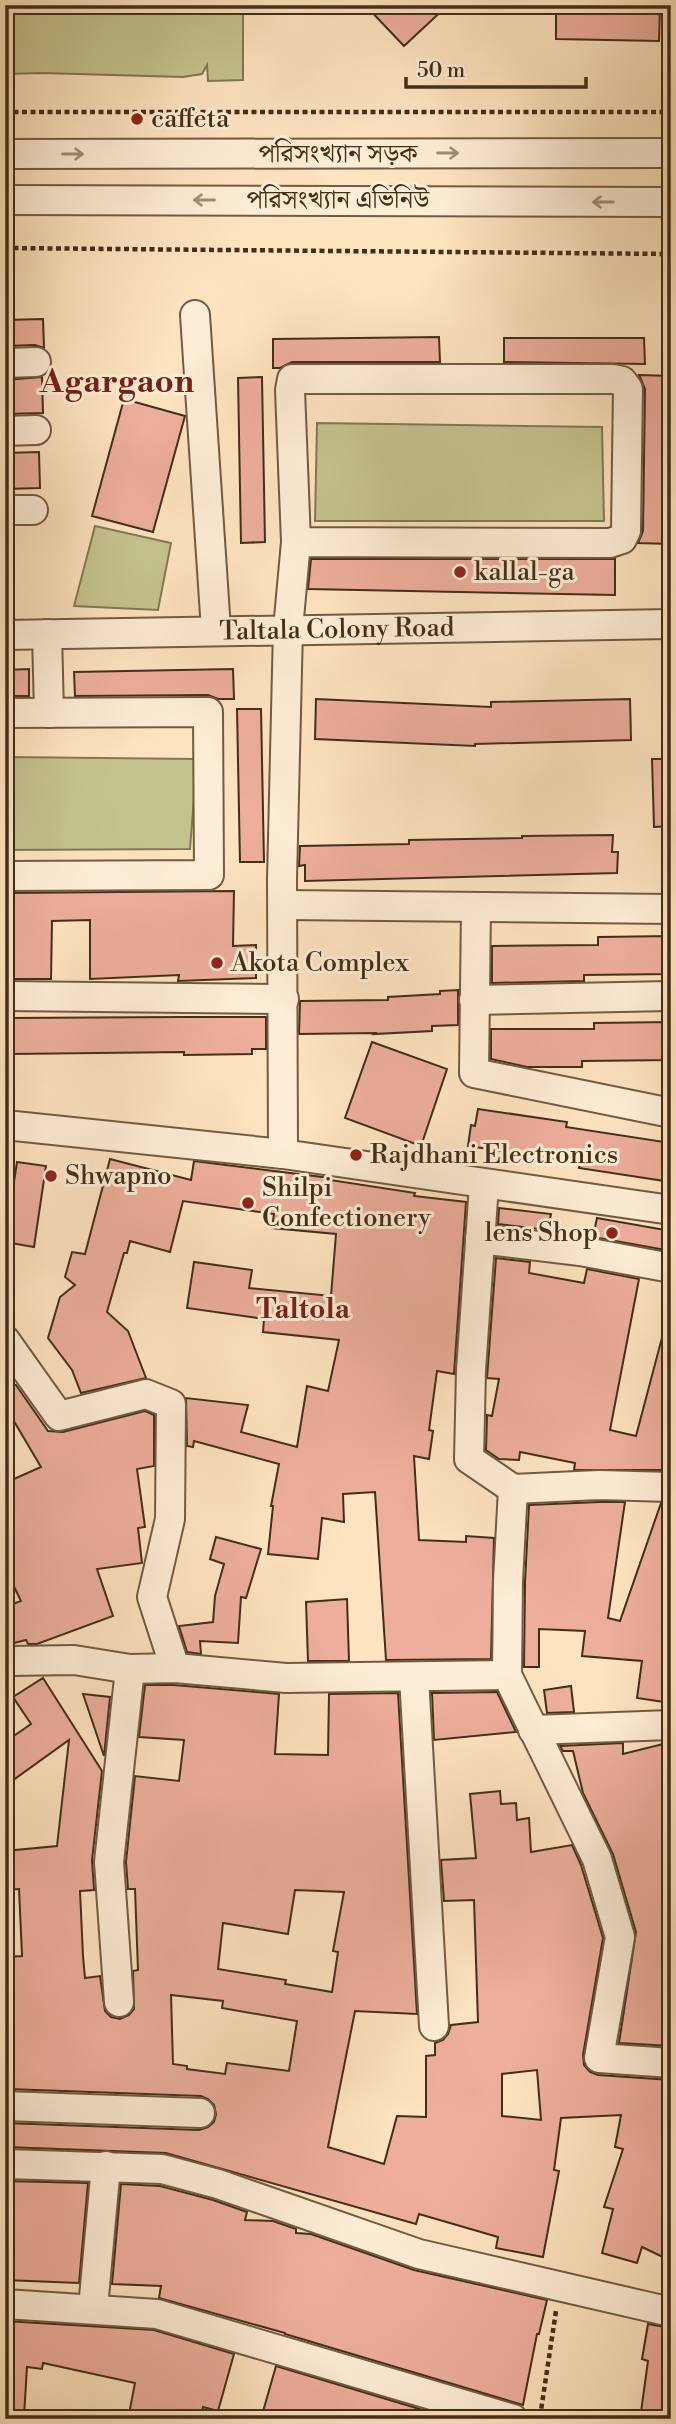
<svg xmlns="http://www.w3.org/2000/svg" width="676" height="2424" font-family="'Libre Bodoni','Noto Serif Bengali',serif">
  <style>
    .green { fill: #c4c38f; stroke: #847854; stroke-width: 2 }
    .building { fill: #edae9c; stroke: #432e18; stroke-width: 2; fill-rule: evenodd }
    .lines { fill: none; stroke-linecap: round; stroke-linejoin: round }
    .minor-casing { stroke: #725b42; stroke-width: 32 }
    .path { stroke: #432e18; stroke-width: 4.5; stroke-dasharray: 5 3.5; stroke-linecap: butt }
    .minor { stroke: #feedd6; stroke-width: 28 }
    .oneway { stroke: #a08e77 }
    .poi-dot { fill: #8f2418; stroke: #feedd6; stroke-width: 2.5 }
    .labels { text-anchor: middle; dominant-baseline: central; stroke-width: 6; stroke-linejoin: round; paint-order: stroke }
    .poi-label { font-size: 26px; fill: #432e18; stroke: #feedd6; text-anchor: start }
    .street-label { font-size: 26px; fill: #432e18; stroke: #feedd6 }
    .neighbourhood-label { font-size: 28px; font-weight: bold; fill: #7a1f14; stroke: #feedd6 }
    .district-label { font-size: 33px; font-weight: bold; fill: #7a1f14; stroke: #feedd6 }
  </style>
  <rect width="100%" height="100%" fill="#fee3c0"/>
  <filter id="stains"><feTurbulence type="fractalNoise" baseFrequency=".00286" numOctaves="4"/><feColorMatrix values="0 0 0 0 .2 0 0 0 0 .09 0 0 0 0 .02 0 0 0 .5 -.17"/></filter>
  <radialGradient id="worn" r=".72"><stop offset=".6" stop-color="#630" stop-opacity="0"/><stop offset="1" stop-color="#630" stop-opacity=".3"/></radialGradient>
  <path class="green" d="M5,5H243V80L208,81L207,65L202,74L183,77L42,73L5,74Z
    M317,423L602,427L604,521H315Z
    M95,526L171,543L158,610L74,606Z
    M5,757L197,759L190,849L5,850Z"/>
  <path class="building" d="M365,5H448L404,46Z
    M556,5H660L659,41L556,39Z
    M43,319L44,348L35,345L5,346V320Z
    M439,337L440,362H292L280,368H273V339Z
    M504,338H644L645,364L504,362Z
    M639,375L671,376V544L638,543L643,531L645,389Z
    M42,377L43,413L5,414V380Z
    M262,377L265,542L241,543L238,378Z
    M124,399L185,416L153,532L92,516Z
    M39,452L40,488L5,489V453Z
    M311,559H615V595L308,589Z
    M29,669V696H5V670Z
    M233,669L234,699H218L208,695L75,696L74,672Z
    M316,699L491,707V702L630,699L631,740L475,744V746L315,739Z
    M237,709H261L264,862H240Z
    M652,759H671V826L654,827Z
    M613,835L612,852H618L617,873L305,881V865L299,866L300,846L409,844V840L522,838V836Z
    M234,891L233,946L256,945V978L178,981L179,975L90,979V920L52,921L51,979H5V893Z
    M671,936V974L584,975V981L492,983V946L598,945V937Z
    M458,990V1025L432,1026V1031L374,1034L375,1033L299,1034L300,1001L388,1000V997L440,994V991Z
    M180,1017H266V1049H252V1054L184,1055V1052L12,1054V1051H5V1018Z
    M671,1022V1060L582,1061V1067H527L491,1059V1029H594V1023Z
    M372,1042L447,1069L421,1146L345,1118Z
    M478,1109L567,1122L566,1127L671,1143V1182L579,1168L580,1163L468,1146L471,1125L475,1126Z
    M110,1159L191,1180L194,1161L330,1178V1180L415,1193L414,1196L466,1202L454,1374L437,1371L429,1430L433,1431L429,1459L414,1456L419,1540L466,1542V1536L494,1538L491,1659L386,1660L375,1492L343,1494L344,1522L322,1518L318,1559L268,1554L273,1506H271L279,1464L194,1441L193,1447L187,1446L186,1398L248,1405L241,1432L297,1447L307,1386L328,1391L339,1340L263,1332L264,1319L187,1308L194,1262L252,1270L249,1288L331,1296L336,1234L272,1228L274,1214L183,1201L170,1252L130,1241L127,1253H124L107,1312L128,1331L146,1378L81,1393L72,1370L48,1338L60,1297L75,1285L65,1277L72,1252L85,1254Z
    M17,1162L46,1166L34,1247L5,1242Z
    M499,1208L551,1214L548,1230L498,1224Z
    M597,1218L671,1231V1251L593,1237Z
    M496,1258L530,1262L529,1273L584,1283L587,1269L639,1279L610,1430L636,1436L664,1330L671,1331V1470H574L575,1463L520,1452L519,1460L499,1459L486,1450L487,1415L492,1416L499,1379L487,1378Z
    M5,1382L16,1385L48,1431L63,1432L145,1411L154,1415V1466L137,1469L145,1527L138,1528L142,1563L97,1569L113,1616L37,1644H28L26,1640L10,1644L5,1627V1607L21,1601L5,1568V1483L41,1467L5,1406Z
    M599,1502H625L608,1618L620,1621L661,1503L671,1504V1703L637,1698L642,1661L582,1656L585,1631L539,1629V1667H524L525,1582L529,1505Z
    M216,1537L261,1549L246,1598L241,1597L238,1643L200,1641L201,1654L187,1652L179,1626L213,1622L215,1596L224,1564L210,1559Z
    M347,1599L349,1661H308L306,1602Z
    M43,1678L102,1771L92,1860L94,1890L80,1891L83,1956L85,1978L100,1976L105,2011L111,2017L120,2019L129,2015L134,2009L133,1971L138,1970L135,1889H128L126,1862L135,1776L179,1781L184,1740L139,1737L145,1685H174L279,1694L275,1754L328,1755L329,1694L398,1693L417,2014L355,2011L328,2147L384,2164L397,2116L426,2117V2056L435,2055V2043L443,2040L448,2034L451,2025L478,2022L474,1900L444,1901L441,1860L476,1858L470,1794L500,1791L501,1804L516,1803L517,1820L529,1818L531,1852L572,1845L581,1865L603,1938L583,2055L584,2065L590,2072L598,2075L671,2080V2261L642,2247L637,2263L602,2253L613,2209L604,2207L623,2149L615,2147L621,2115L561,2118L554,2170L559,2171L543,2257L496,2248L498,2237L419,2214L416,2224L166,2153L5,2147V2123L199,2130L208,2127L214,2122L216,2114L214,2105L208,2099L201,2096L8,2089L5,1957L22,1956L19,1889L5,1890V1851L57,1846L69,1740L5,1786V1742L31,1724L13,1697ZM295,1890L344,1892L333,1951L338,1952L332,1992L285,1984L286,1980L218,1969L223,1923L288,1934ZM171,1995L223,2001L222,2008L297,2021L289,2071L227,2063L225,2074L187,2069V2066L173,2064ZM537,2070L541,2120L502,2116V2074Z
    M571,1686L574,1712L547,1713L544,1690Z
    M497,1692L516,1732L434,1740L432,1693Z
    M83,1694L110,1697L104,1756Z
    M671,1742V2046L619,2043L636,1932L613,1854L583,1793L573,1751H563L560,1746L623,1743V1754Z
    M5,2181L88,2183L79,2283L5,2280Z
    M121,2184L160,2186L213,2200L247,2212L245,2220L273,2221L296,2229V2233L311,2234L414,2270L547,2300L539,2334H537L523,2405L285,2334V2333L159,2298L161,2286L112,2284Z
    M5,2321L154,2330L234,2354L218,2411L203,2407L201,2419H128L135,2383L43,2363L42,2369L27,2367L24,2416L5,2415Z
    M648,2324L671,2328V2419H640L648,2361L642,2359Z
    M276,2366L453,2419H276L262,2415Z"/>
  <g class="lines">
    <defs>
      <g id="minor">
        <path d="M5,154L671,153"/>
        <path d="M5,200L671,202"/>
        <path d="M195,315L216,630"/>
        <path d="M5,363L36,362"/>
        <path d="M5,431L36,430"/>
        <path d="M5,510H33"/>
        <path d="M47,634L49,713"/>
        <path id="s1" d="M5,635L671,624"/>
        <path d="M5,713L208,712L209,875L5,876"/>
        <path d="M283,905L671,909"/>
        <path d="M476,907L474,1073L671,1113"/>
        <path d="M5,996L284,999"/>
        <path d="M474,1000L671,996"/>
        <path d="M5,1125L283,1154L671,1210"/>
        <path d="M283,1154L282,879L288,629L296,542L290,390L292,379H613L622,381L628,389L626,531L622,539L610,543L296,542"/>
        <path d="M484,1185L471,1370L469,1459L513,1489L599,1485L671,1487"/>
        <path d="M480,1239L580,1251L671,1268"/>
        <path d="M5,1340L59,1416L146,1394L171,1404L170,1519L152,1597L175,1668"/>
        <path d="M513,1489L508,1581L507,1675L597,1859L620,1937L599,2058L671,2063"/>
        <path d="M5,1664L10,1661L74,1660L130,1669L175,1668L286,1678L507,1675"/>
        <path d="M414,1677L434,2026"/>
        <path d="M533,1730L671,1725"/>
        <path d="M119,2002L109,1862L130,1669"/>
        <path d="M5,2106L200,2113"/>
        <path d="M5,2164L162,2169L218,2184L419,2254L671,2312"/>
        <path d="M5,2304L157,2314L513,2419"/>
        <path d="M93,2308L106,2166"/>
      </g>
    </defs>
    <use href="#minor" class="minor-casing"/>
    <path class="path" d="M5,112H671
      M5,248L671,254
      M540,2417L556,2311"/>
    <use href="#minor" class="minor"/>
  </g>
  <defs><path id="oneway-shaft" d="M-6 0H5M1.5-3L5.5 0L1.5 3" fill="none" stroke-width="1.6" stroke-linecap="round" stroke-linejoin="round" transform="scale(1.75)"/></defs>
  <g class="oneway">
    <use href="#oneway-shaft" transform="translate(448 153)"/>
    <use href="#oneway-shaft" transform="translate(73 154)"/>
    <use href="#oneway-shaft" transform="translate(204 200) rotate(-180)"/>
    <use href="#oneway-shaft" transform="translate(603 202) rotate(-180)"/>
  </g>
  <g class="poi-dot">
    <circle cx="137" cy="119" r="7"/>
    <circle cx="460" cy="572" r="7"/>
    <circle cx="217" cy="963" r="7"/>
    <circle cx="356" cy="1155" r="7"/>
    <circle cx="51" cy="1176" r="7"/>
    <circle cx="248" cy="1203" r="7"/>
    <circle cx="612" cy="1233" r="7"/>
  </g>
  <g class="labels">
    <g class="poi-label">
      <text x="151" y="119">caffeta</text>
      <text x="474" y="572">kallal-ga</text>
      <text x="231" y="963">Akota Complex</text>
      <text x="370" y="1155">Rajdhani Electronics</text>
      <text x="65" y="1176">Shwapno</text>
      <text x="262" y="1188">Shilpi<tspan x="262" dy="30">Confectionery</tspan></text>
      <text x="598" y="1233" text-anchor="end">lens Shop</text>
    </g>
    <g class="street-label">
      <text x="338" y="154">পরিসংখ্যান সড়ক</text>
      <text x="338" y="200">পরিসংখ্যান এভিনিউ</text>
      <text stroke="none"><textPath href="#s1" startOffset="332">Taltala Colony Road</textPath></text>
    </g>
    <g class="neighbourhood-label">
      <text x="303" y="1309">Taltola</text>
    </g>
    <g class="district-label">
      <text x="117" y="382">Agargaon</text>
    </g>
  </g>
  <rect width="676" height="2424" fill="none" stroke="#fee3c0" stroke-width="28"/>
  <rect x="7" y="7" width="662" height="2410" fill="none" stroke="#432e18" stroke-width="3.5"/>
  <rect x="14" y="14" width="648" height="2396" fill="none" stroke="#432e18" stroke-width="2"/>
  <path d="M406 77v10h180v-10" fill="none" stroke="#432e18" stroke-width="3.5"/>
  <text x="417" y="77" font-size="21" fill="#432e18" stroke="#feedd6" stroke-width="5" paint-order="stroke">50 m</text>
  <rect width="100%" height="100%" filter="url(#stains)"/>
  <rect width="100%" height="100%" fill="url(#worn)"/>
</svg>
